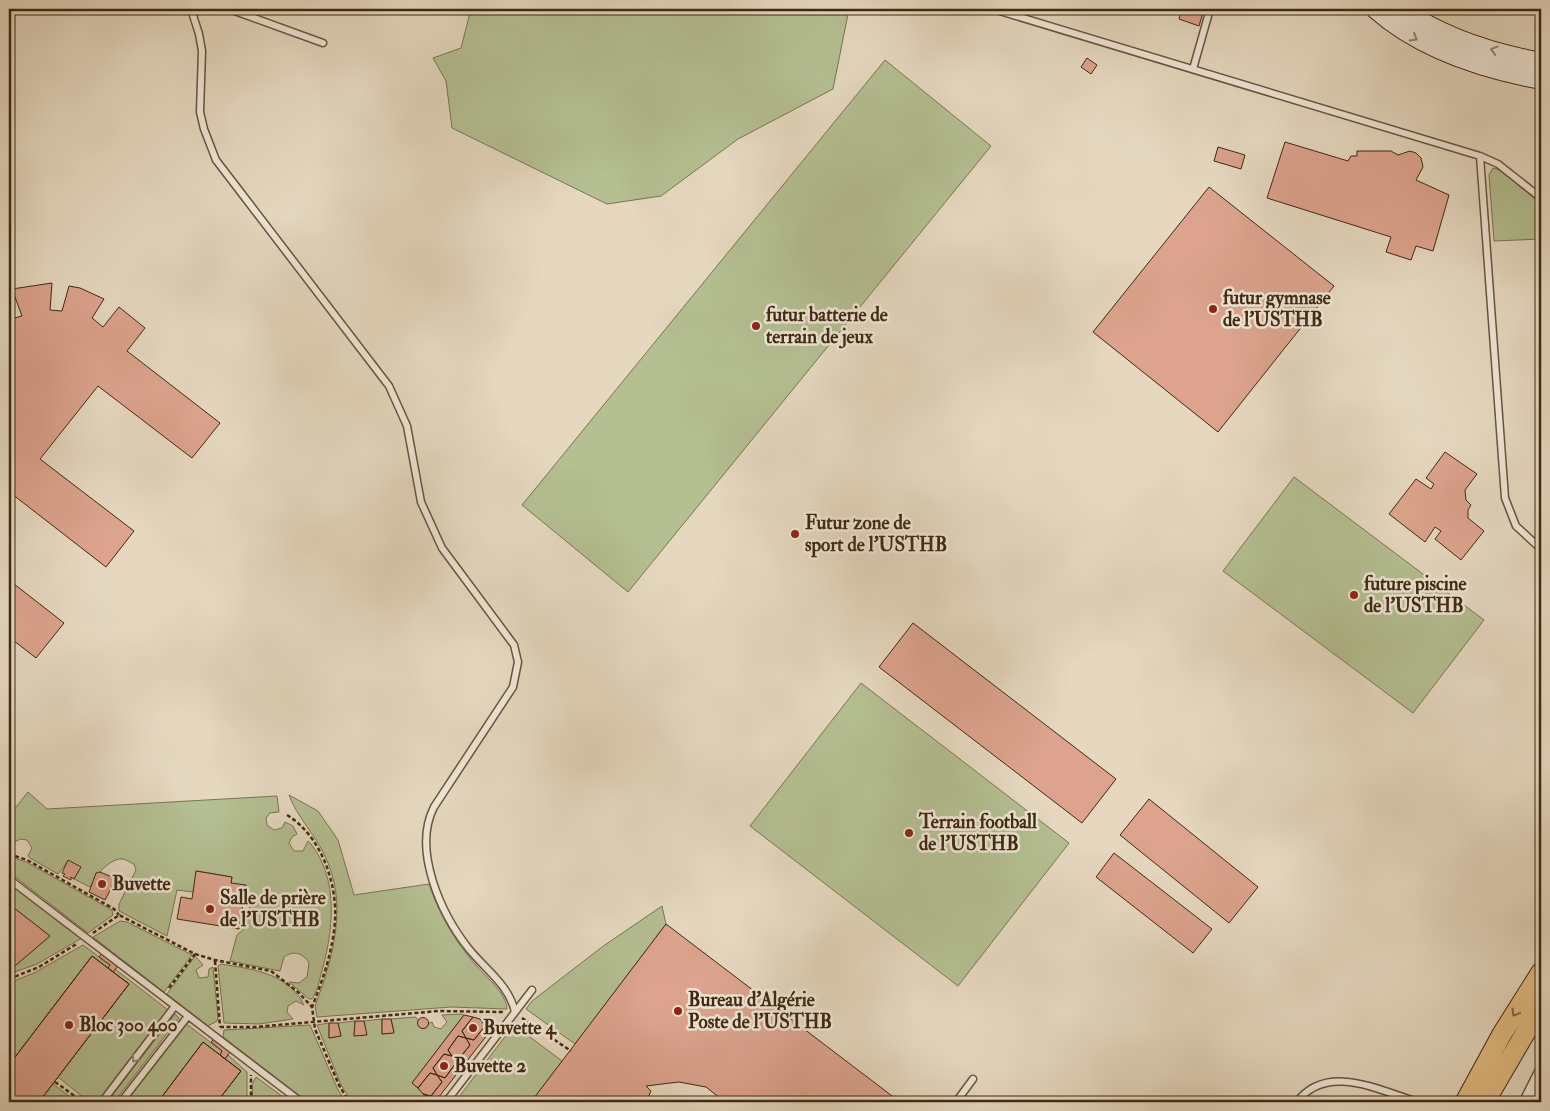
<svg xmlns="http://www.w3.org/2000/svg" width="1550" height="1111" font-family="'IM FELL Double Pica',serif">
  <style>
    .green { fill: #b4bf92; stroke: #7a7452 }
    .building { fill: #dda38e; stroke: #3f2911 }
    .lines { fill: none; stroke-linecap: round; stroke-linejoin: round }
    .service-casing { stroke: #68553c; stroke-width: 9 }
    .minor-casing { stroke: #68553c; stroke-width: 15 }
    .secondary-casing { stroke: #3f2911; stroke-width: 20 }
    .primary-casing { stroke: #3f2911; stroke-width: 21 }
    .path { stroke: #3f2911; stroke-width: 2.5; stroke-dasharray: 4 2.5; stroke-linecap: butt }
    .service { stroke: #eee6d5; stroke-width: 6 }
    .minor { stroke: #eee6d5; stroke-width: 12 }
    .secondary { stroke: #eee6d5; stroke-width: 18 }
    .primary { stroke: #e2bc80; stroke-width: 19 }
    .oneway { stroke: #968873 }
    .oneway2 { stroke: #886b43 }
    .poi-dot { fill: #8f2418; stroke: #eee6d5; stroke-width: 2 }
    .labels { text-anchor: middle; dominant-baseline: central; stroke-width: 5; stroke-linejoin: round; paint-order: stroke }
    .poi-label { font-size: 19px; font-weight: bold; fill: #3f2911; stroke: #eee6d5; text-anchor: start }
  </style>
  <rect width="100%" height="100%" fill="#e5d8bf"/>
  <filter id="stains"><feTurbulence type="fractalNoise" baseFrequency=".004" numOctaves="4"/><feColorMatrix values="0 0 0 0 .2 0 0 0 0 .09 0 0 0 0 .02 0 0 0 .5 -.17"/></filter>
  <radialGradient id="worn" r=".72"><stop offset=".6" stop-color="#630" stop-opacity="0"/><stop offset="1" stop-color="#630" stop-opacity=".3"/></radialGradient>
  <path class="green" d="M471,9H849L833,89L738,139L661,196L607,204L452,128L446,81L433,58L461,48Z
    M885,60L991,146L628,592L522,505Z
    M1493,168L1500,170L1541,204V239L1494,241L1489,175Z
    M1294,477L1484,620L1413,713L1223,571Z
    M861,683L1069,843L958,986L750,826Z
    M28,792L47,809L277,796L279,812L270,813L266,818L267,825L274,830L282,828L285,822L293,826L297,834L292,837L289,843L294,851H303L308,841L310,843C340,879 333,933 321,974C319,982 317,992 312,999H309L289,982L299,983L307,977L309,963C303,953 294,950 284,957L280,971L230,961L237,935L245,928L251,901L244,900L231,883L232,877L197,871L193,892L177,890L167,936L119,911V904L136,870L134,864C129,862 124,858 119,859C106,862 95,877 90,887L74,879L80,867L68,861L58,874L30,858L28,856L32,848L27,840L20,839L15,842L13,848L15,854L9,851V816Z
    M289,795L318,811L338,840L354,895L429,884C442,922 461,951 489,979C496,986 507,999 507,1009L451,1007L317,1017L315,1006C333,958 349,903 324,854C314,833 297,817 289,795Z
    M9,856L26,862L112,910L113,915L88,933L9,872Z
    M9,883L82,938L37,964L9,974V971L50,936L9,904Z
    M662,906L666,924L575,1044L526,1009L532,1001L602,947Z
    M120,921L127,922L192,955L164,992L93,937Z
    M83,945L110,965L108,968L92,956L9,1065V1023L12,1019L9,1017V983L34,973Z
    M195,956L203,965L196,970L199,978L208,977L209,969L213,967L218,1017L217,1021L208,1026L167,994Z
    M221,964C251,969 289,973 304,1005L296,1001L288,1006L287,1012L293,1019L259,1024L224,1023L218,966Z
    M115,969L168,1010L98,1102H89L58,1077L129,984L113,972Z
    M175,1014L179,1018L114,1102H107Z
    M460,1014L464,1015L412,1083L429,1098L426,1102H352L341,1085L317,1025L329,1023V1038L341,1036L338,1023L355,1021L354,1035L366,1034L364,1021L382,1019V1034L394,1032L391,1019L415,1017L419,1020L418,1024L421,1028H426L429,1023L432,1022L434,1027L441,1029L447,1022L442,1015Z
    M185,1023L222,1051L220,1055L203,1043L158,1102H125Z
    M310,1025L338,1090L346,1102H308L223,1037L224,1030Z
    M514,1025L562,1061L531,1102H455Z
    M228,1055L247,1072V1102H217L240,1071L225,1059Z
    M256,1077L290,1102H253L252,1085Z
    M53,1084L77,1102H39Z"/>
  <path class="building" d="M1182,9H1204L1199,26L1179,19Z
    M1087,58L1097,65L1091,74L1081,67Z
    M1285,142L1348,161L1351,156H1357V151H1391L1398,155L1410,151L1416,153L1421,158L1423,167L1416,180L1449,195L1433,251L1416,246L1411,260L1386,252L1391,237L1267,198Z
    M1218,147L1245,155L1241,169L1214,161Z
    M1209,187L1334,286L1218,432L1093,332Z
    M52,283L50,310L62,311L69,286L80,288L104,299L92,318L103,327L119,307L145,328L127,351L220,423L192,458L98,386L40,459L134,531L106,567L12,494L9,498V316L10,319L22,316L12,289Z
    M1445,452L1477,474L1465,490L1466,500L1471,505L1468,510V518L1484,531L1461,560L1435,539L1441,531L1435,527L1425,542L1389,514L1416,479L1431,489L1434,484L1426,478Z
    M9,580L64,623L36,658L9,637Z
    M913,623L1116,779L1082,823L879,667Z
    M1149,799L1258,887L1229,923L1120,835Z
    M1114,853L1212,929L1193,953L1096,877Z
    M68,860L81,867L74,879L71,877V880L63,876L65,874L62,873Z
    M196,871L232,877L231,883L246,885L239,929L177,919L181,897L192,899Z
    M100,872L112,877L115,881L105,900L89,892L96,873Z
    M9,904L50,936L9,971Z
    M666,924L900,1102H725L706,1087L679,1082L646,1086L651,1091L646,1102H531Z
    M103,952L119,965L113,972L108,968L110,965L99,957Z
    M92,956L129,984L39,1102H9V1065Z
    M92,956L129,984L39,1102H9V1065Z
    M464,1015L473,1017L462,1031L466,1038L458,1036L448,1050L452,1056L444,1054L433,1068L437,1075L430,1073L418,1088L412,1083Z
    M473,1017L480,1019L485,1026L474,1040L466,1038L462,1031Z
    M417.5 1023a5.5 5.5 0 1 1 11 0a5.5 5.5 0 1 1-11 0Z
    M382,1019H391L394,1033L382,1034Z
    M355,1021H364L367,1035L354,1036Z
    M329,1023H338L341,1036L329,1038Z
    M485,1026L491,1030L435,1102H426L429,1098L423,1094L431,1096L442,1082L437,1075L445,1078L456,1063L452,1056L459,1059L470,1045L466,1038L474,1040Z
    M458,1036L466,1038L470,1045L459,1059L452,1056L448,1050Z
    M214,1039L230,1052L225,1059L220,1055L222,1051L211,1042Z
    M203,1042L241,1071L217,1102H158Z
    M203,1042L241,1071L217,1102H158Z
    M444,1054L452,1056L456,1063L445,1078L437,1075L433,1068Z
    M430,1073L437,1075L442,1082L431,1096L423,1094L418,1088Z"/>
  <g class="lines">
    <defs>
      <path id="service" d="M191,9L199,34L202,51L200,112L204,129L216,160L389,386L407,426L421,502L442,548L514,645L518,662L513,687L434,807C412,850 441,914 469,949C486,970 509,985 515,1012
        M229,9L323,43
        M993,9L1480,156L1498,164L1541,198
        M1020,17L1023,9
        M1193,69L1210,9
        M1480,156L1505,498L1516,526L1541,549
        M9,879L301,1102
        M102,1102L175,1006
        M121,1102L188,1016
        M446,1102L532,990
        M956,1102L973,1079
        M1297,1102C1327,1062 1380,1091 1418,1102"/>
      <path id="minor" d="M1526,1102L1541,1072"/>
      <path id="secondary" d="M1375,9C1420,49 1482,69 1541,80
        M1403,9C1442,37 1494,53 1541,62"/>
      <path id="primary" d="M1465,1102L1502,1034L1541,972
        M1485,1102L1541,1006"/>
    </defs>
    <use href="#service" class="service-casing"/>
    <use href="#minor" class="minor-casing"/>
    <use href="#secondary" class="secondary-casing"/>
    <use href="#primary" class="primary-casing"/>
    <path class="path" d="M287,815C323,837 340,889 334,930C331,956 322,982 312,1007
      M9,854L27,860L114,909L119,915
      M93,933L119,915L195,954L215,960L271,971L298,992L312,1007L315,1029L339,1085L349,1102
      M215,961L220,1027
      M9,979L39,967L78,943
      M169,988L195,954
      M522,1018L571,1051
      M220,1027H255L438,1011L504,1012
      M55,1082L83,1102
      M251,1102V1075"/>
    <use href="#service" class="service"/>
    <use href="#minor" class="minor"/>
    <use href="#secondary" class="secondary"/>
    <use href="#primary" class="primary"/>
  </g>
  <defs><path id="oneway-chevron" d="M-2-3.5L2.5 0L-2 3.5" fill="none" stroke-width="1.6" stroke-linecap="round" stroke-linejoin="round" transform="scale(1.25)"/></defs>
  <g class="oneway">
    <use href="#oneway-chevron" transform="translate(1414 38) rotate(31)"/>
    <use href="#oneway-chevron" transform="translate(1494 50) rotate(-164)"/>
    <use href="#oneway-chevron" transform="translate(135 1059) rotate(127)"/>
  </g>
  <use class="oneway2" href="#oneway-chevron" transform="translate(1515 1013) rotate(121)"/>
  <g class="poi-dot">
    <circle cx="1213" cy="309" r="5"/>
    <circle cx="756" cy="326" r="5"/>
    <circle cx="795" cy="534" r="5"/>
    <circle cx="1354" cy="595" r="5"/>
    <circle cx="909" cy="833" r="5"/>
    <circle cx="102" cy="884" r="5"/>
    <circle cx="210" cy="909" r="5"/>
    <circle cx="678" cy="1011" r="5"/>
    <circle cx="69" cy="1025" r="5"/>
    <circle cx="473" cy="1028" r="5"/>
    <circle cx="444" cy="1066" r="5"/>
  </g>
  <g class="labels">
    <g class="poi-label">
      <text x="1223" y="298">futur gymnase<tspan x="1223" dy="22">de l'USTHB</tspan></text>
      <text x="766" y="315">futur batterie de<tspan x="766" dy="22">terrain de jeux</tspan></text>
      <text x="805" y="523">Futur zone de<tspan x="805" dy="22">sport de l'USTHB</tspan></text>
      <text x="1364" y="584">future piscine<tspan x="1364" dy="22">de l'USTHB</tspan></text>
      <text x="919" y="822">Terrain football<tspan x="919" dy="22">de l'USTHB</tspan></text>
      <text x="112" y="884">Buvette</text>
      <text x="220" y="898">Salle de prière<tspan x="220" dy="22">de l'USTHB</tspan></text>
      <text x="688" y="1000">Bureau d'Algérie<tspan x="688" dy="22">Poste de l'USTHB</tspan></text>
      <text x="79" y="1025">Bloc 300 400</text>
      <text x="483" y="1028">Buvette 4</text>
      <text x="454" y="1066">Buvette 2</text>
    </g>
  </g>
  <rect width="1550" height="1111" fill="none" stroke="#e5d8bf" stroke-width="30"/>
  <rect x="10" y="10" width="1530" height="1091" fill="none" stroke="#3f2911" stroke-width="2.5"/>
  <rect x="15" y="15" width="1520" height="1081" fill="none" stroke="#3f2911"/>
  <rect width="100%" height="100%" filter="url(#stains)"/>
  <rect width="100%" height="100%" fill="url(#worn)"/>
</svg>
